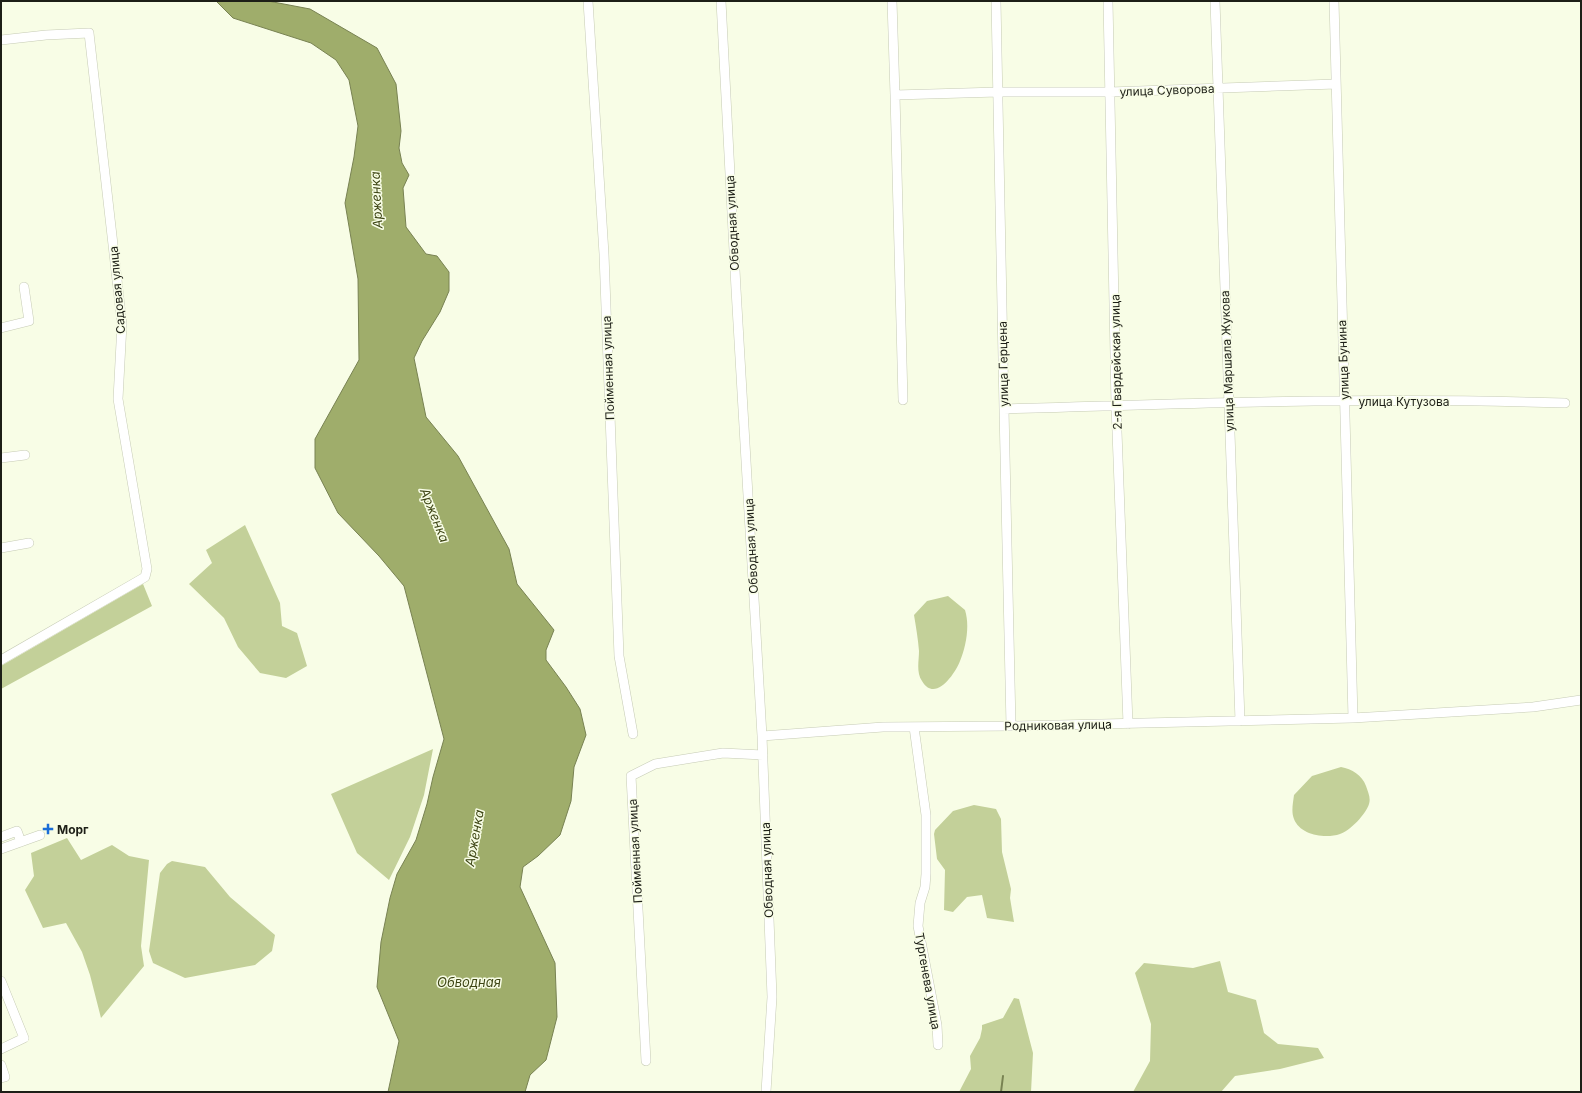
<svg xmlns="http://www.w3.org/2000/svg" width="1582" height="1093" font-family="Inter,sans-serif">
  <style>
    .green { fill: #c3d099 }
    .water { fill: #9fad6b; stroke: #788252 }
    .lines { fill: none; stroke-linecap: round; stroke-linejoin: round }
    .stream { stroke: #788252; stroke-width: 2 }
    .street-casing { stroke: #c6cbb5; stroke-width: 10 }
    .street { stroke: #fff; stroke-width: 9 }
    .poi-dot { fill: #1b6dd7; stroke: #f8fde6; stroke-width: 1.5 }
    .labels { text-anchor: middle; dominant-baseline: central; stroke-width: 3; stroke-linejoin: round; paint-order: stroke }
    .street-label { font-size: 12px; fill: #1d1f17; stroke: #f8fde6 }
    .poi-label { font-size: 12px; font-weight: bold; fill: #1d1f17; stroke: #f8fde6; text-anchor: start }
    .water-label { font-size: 13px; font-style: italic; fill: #3e4615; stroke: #f8fde6 }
  </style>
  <rect width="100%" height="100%" fill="#f8fde6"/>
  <path class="green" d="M245,525L280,603L282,626L297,633L307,666L286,678L260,673L238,647L224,618L189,584L212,563L206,550Z
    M143,584L152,606L1,689V666Z
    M948,596L965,610C970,626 966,647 960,661C955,674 935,703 922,681C916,672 919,661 919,651C918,639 916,627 914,615L927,601Z
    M433,749L424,795L410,837L389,880L357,853L331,794Z
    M1341,767C1352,769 1362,775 1366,786C1368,792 1371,798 1369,804C1366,814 1350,831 1340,834C1325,839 1300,835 1294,819C1291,812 1293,803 1294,795L1312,776Z
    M974,805L996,809L1001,819L1002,852L1011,889L1010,898L1014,922L987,918L982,895L967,897L953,912L944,910L945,870L937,859L934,834L935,830L953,811Z
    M67,838L81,860L112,845L129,856L149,860L141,946L144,966L101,1018L90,975L82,952L66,923L43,928L25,890L34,876L31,853Z
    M172,861L205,867L230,897L275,935L272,951L255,965L185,978L153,963L149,951L160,873L167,864Z
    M1220,961L1228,992L1256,1000L1264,1033L1278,1044L1318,1048L1324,1058L1280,1069L1235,1076L1221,1092H1133L1150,1061L1151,1024L1135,973L1144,963L1193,968Z
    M1014,998L1019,999L1033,1053L1031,1092H959L971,1069L970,1056L980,1038L982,1029V1025L1003,1018Z"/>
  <path class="water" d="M216,1H268L310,9L377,48L396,84L401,131L399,148L402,163L409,175L403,188L406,227L426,254L437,256L449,272V291L440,312L422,341L414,358L426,417L458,456L509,549L517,584L554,630L546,650V660L566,687L580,709L586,735L574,767L571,801L560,835L538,856L523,867L520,887L555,963L557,1017L546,1060L530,1075L525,1092H388L399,1041L377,987L381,942L390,898L397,874L416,840L427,804L433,777L444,739L404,586L379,556L338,513L315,468V439L359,360L358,279L345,203L354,157L358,126L349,80L336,60L311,43L233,18Z"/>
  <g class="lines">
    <path class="stream" d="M1001,1092L1003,1076"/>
    <defs>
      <path id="street" d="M588,1L604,254L619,656L633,734
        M721,1L736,289L762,736L772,997L766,1092
        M892,1L895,95L998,92H1110L1336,84
        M996,1L1004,409L1011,726
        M1108,1L1116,405L1128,724
        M1215,1L1240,721
        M1334,1L1353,718
        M1,40L46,35L89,33L122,324L118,399L147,569L145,577L1,660
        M895,95L903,400
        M1,328L29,321L24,287
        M1004,409C1191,403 1378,397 1565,403
        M1,458L25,455
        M1,548L29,543
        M914,727L926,815V874L925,887L920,903L918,926L937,1025L938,1045
        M762,736L883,727L1011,726L1353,718L1533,707L1581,700
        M1,837L17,831L21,842
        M1,849L40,835
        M1,981L24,1038L1,1049
        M646,1061L631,776L655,764L723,753L763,755
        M1,1065L5,1077L1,1078"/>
    </defs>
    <use href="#street" class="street-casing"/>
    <use href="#street" class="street"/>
  </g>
  <path class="poi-dot" d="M46 823h4v4h4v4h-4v4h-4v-4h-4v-4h4z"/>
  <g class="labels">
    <g class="street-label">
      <text transform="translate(1167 90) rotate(-2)">улица Суворова</text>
      <text transform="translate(732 223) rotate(-93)">Обводная улица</text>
      <text transform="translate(117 290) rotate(-95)">Садовая улица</text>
      <text transform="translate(1343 360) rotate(-92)">улица Бунина</text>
      <text transform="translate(1227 361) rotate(-92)">улица Маршала Жукова</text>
      <text transform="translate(1116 362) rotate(-91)">2-я Гвардейская улица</text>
      <text transform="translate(1003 364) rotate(-91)">улица Герцена</text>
      <text transform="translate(608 368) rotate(-92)">Пойменная улица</text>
      <text x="1404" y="401">улица Кутузова</text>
      <text transform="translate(751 546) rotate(-93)">Обводная улица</text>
      <text transform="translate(1058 725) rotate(-1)">Родниковая улица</text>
      <text transform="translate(635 851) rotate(-93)">Пойменная улица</text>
      <text transform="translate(767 870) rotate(-92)">Обводная улица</text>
      <text transform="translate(928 981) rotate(80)">Тургенева улица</text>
    </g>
    <g class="poi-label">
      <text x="57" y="829">Морг</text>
    </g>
    <g class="water-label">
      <text transform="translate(376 200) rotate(-93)">Арженка</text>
      <text transform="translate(435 515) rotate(68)">Арженка</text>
      <text transform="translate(474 838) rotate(-80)">Арженка</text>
      <text x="469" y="982">Обводная</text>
    </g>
  </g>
  <rect width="1582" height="1093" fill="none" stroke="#1d1f17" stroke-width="4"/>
</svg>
